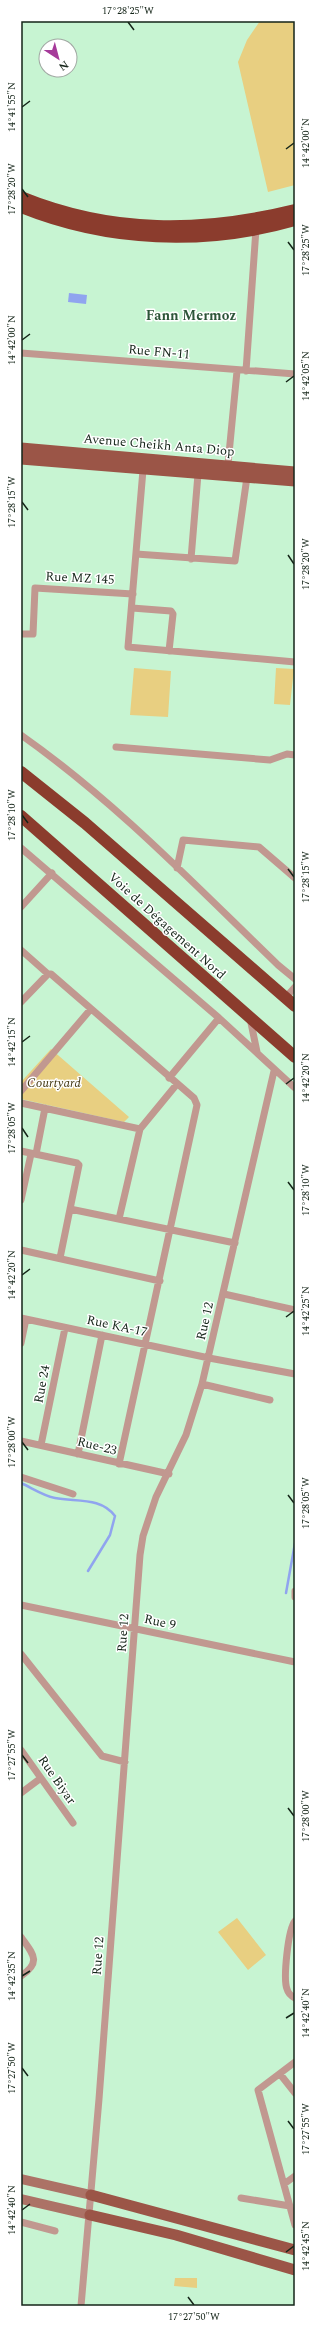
<svg xmlns="http://www.w3.org/2000/svg" width="316" height="2327" font-family="Spectral,serif">
  <style>
    .green { fill: #e8cf81 }
    .water { fill: #90a4ef }
    .lines { fill: none; stroke-linecap: round; stroke-linejoin: round }
    .stream { stroke: #90a4ef; stroke-width: 2.5 }
    .street { stroke: #c19890; stroke-width: 7 }
    .secondary { stroke: #ac7266; stroke-width: 10 }
    .primary { stroke: #9b5547; stroke-width: 11 }
    .highway { stroke: #8b3c2d; stroke-width: 12 }
    .ticks { fill: none; stroke: #152519; stroke-width: 1.5 }
    .labels { text-anchor: middle; dominant-baseline: central; stroke-width: 3; stroke-linejoin: round; paint-order: stroke }
    .street-label { font-size: 13px; fill: #152519; stroke: #fff }
    .park-label { font-size: 13px; font-style: italic; fill: #433812; stroke: #fff }
    .neighbourhood-label { font-size: 14px; font-weight: bold; fill: #2c5438; stroke: #fff }
    .neatline { fill: none; stroke: #152519; stroke-width: 1.5 }
    .ticks-label { font-size: 10px; text-anchor: middle; fill: #152519 }
  </style>
  <rect width="100%" height="100%" fill="#c7f4d2"/>
  <path class="green" d="M260,21H295V185L268,192L238,62L247,40Z
    M134,668L171,671L168,717L130,715Z
    M276,668L294,669L290,705L274,704Z
    M51,1049L129,1117L124,1122L21,1099V1082Z
    M237,1918L266,1955L248,1970L218,1932Z
    M175,2278H197V2288L174,2286Z"/>
  <path class="water" d="M69,293L87,295L86,304L68,302Z"/>
  <g class="lines">
    <path class="stream" d="M21,1483C32,1488 44,1496 55,1498C77,1502 101,1497 115,1516L110,1535L88,1571
      M286,1593L295,1543"/>
    <path class="street" d="M21,353L295,374
      M246,371L256,229
      M228,464L237,371
      M143,470L128,647L295,662
      M136,554L235,561L247,477
      M191,559L198,474
      M132,608L171,611L173,614L169,651
      M21,634H33L35,588L133,594
      M21,735C115,801 196,886 278,965L295,979
      M116,747L270,760L287,754L295,755
      M21,848L219,1018L295,1088
      M177,868L183,840L259,847L295,878
      M21,907L52,873
      M21,950L48,974H51L194,1098L197,1105L119,1464
      M286,997L295,987
      M21,1002L48,974
      M250,1018L257,1052
      M169,1078L219,1018
      M21,1091L90,1010
      M21,1103L140,1129
      M21,1151L77,1163L79,1165L60,1258
      M36,1154L45,1108
      M21,1200L31,1154
      M70,1209L235,1243
      M119,1219L140,1129L177,1084
      M21,1250L160,1281
      M224,1294L295,1310
      M21,1318L209,1358L295,1374
      M21,1343L26,1319
      M202,1384L270,1400
      M21,1441L169,1474
      M41,1445L65,1328
      M78,1454L102,1335
      M21,1477L73,1494
      M295,1591V1597
      M21,1605L295,1662
      M21,1654L102,1756L125,1762
      M21,1750L73,1823
      M21,1793L41,1778
      M295,1921C288,1929 283,1979 287,1989C288,1993 291,1996 295,1998
      M21,1937C33,1954 42,1962 21,1976
      M295,2062L258,2090L295,2225
      M280,2074L295,2093
      M284,2184L295,2176
      M241,2198L290,2206
      M21,2222L55,2231
      M81,2306L99,2099L140,1555L143,1536L156,1497L186,1435L202,1384L274,1071"/>
    <path class="secondary" d="M21,2179L91,2195
      M21,2199L90,2215"/>
    <path class="primary" d="M21,448L295,472
      M21,459L295,481
      M91,2195L295,2250
      M90,2215L176,2235L295,2270"/>
    <path class="highway" d="M21,197C112,234 201,233 295,210
      M21,207C108,242 204,246 295,220
      M21,772L85,823L295,1006
      M21,816L295,1057"/>
  </g>
  <path class="ticks" d="M128,22L134,30M22,107L30,101M286,149L294,143M22,189L28,197M288,242L294,250M22,340L30,334M286,382L294,376M22,502L28,510M288,555L294,564M22,815L28,823M288,869L294,877M22,1042L30,1036M286,1084L294,1078M22,1128L28,1137M288,1182L294,1190M22,1275L30,1269M286,1317L294,1311M22,1442L28,1450M288,1495L294,1503M22,1755L28,1763M288,1808L294,1816M22,1976L30,1971M286,2018L294,2013M22,2068L28,2076M288,2121L294,2129M22,2210L30,2204M286,2252L294,2246M188,2297L194,2305"/>
  <g class="labels">
    <g class="street-label">
      <text transform="translate(159 352) rotate(5)">Rue FN-11</text>
      <text transform="translate(159 445) rotate(5)">Avenue Cheikh Anta Diop</text>
      <text transform="translate(80 578) rotate(3)">Rue MZ 145</text>
      <text transform="translate(167 926) rotate(42)">Voie de Dégagement Nord</text>
      <text transform="translate(205 1321) rotate(-77)">Rue 12</text>
      <text transform="translate(117 1326) rotate(12)">Rue KA-17</text>
      <text transform="translate(42 1384) rotate(-79)">Rue 24</text>
      <text transform="translate(97 1446) rotate(14)">Rue-23</text>
      <text transform="translate(160 1622) rotate(12)">Rue 9</text>
      <text transform="translate(123 1633) rotate(-86)">Rue 12</text>
      <text transform="translate(57 1780) rotate(55)">Rue Biyar</text>
      <text transform="translate(98 1956) rotate(-86)">Rue 12</text>
    </g>
    <g class="park-label">
      <text x="54" y="1083">Courtyard</text>
    </g>
    <g class="neighbourhood-label">
      <text x="191" y="315">Fann Mermoz</text>
    </g>
  </g>
  <rect width="316" height="2327" fill="none" stroke="#ffffff" stroke-width="44"/>
  <g transform="translate(58 58) rotate(144)"><circle r="19" fill="#ffffff" stroke="#a1a8a3"/>
  <path d="M0-3L7 15L0 10L-7 15Z" fill="#a63a9a"/>
  <text y="-6" font-size="11" font-weight="bold" text-anchor="middle" fill="#152519">N</text>
  </g>
  <rect x="22" y="22" width="272" height="2283" class="neatline"/>
  <g class="ticks-label">
    <text x="128" y="14">17°28'25"W</text>
    <text transform="translate(11 107) rotate(-90)" y="4">14°41'55"N</text>
    <text transform="translate(305 143) rotate(-90)" y="4">14°42'00"N</text>
    <text transform="translate(11 189) rotate(-90)" y="4">17°28'20"W</text>
    <text transform="translate(305 250) rotate(-90)" y="4">17°28'25"W</text>
    <text transform="translate(11 340) rotate(-90)" y="4">14°42'00"N</text>
    <text transform="translate(305 376) rotate(-90)" y="4">14°42'05"N</text>
    <text transform="translate(11 502) rotate(-90)" y="4">17°28'15"W</text>
    <text transform="translate(305 564) rotate(-90)" y="4">17°28'20"W</text>
    <text transform="translate(11 815) rotate(-90)" y="4">17°28'10"W</text>
    <text transform="translate(305 877) rotate(-90)" y="4">17°28'15"W</text>
    <text transform="translate(11 1042) rotate(-90)" y="4">14°42'15"N</text>
    <text transform="translate(305 1078) rotate(-90)" y="4">14°42'20"N</text>
    <text transform="translate(11 1128) rotate(-90)" y="4">17°28'05"W</text>
    <text transform="translate(305 1190) rotate(-90)" y="4">17°28'10"W</text>
    <text transform="translate(11 1275) rotate(-90)" y="4">14°42'20"N</text>
    <text transform="translate(305 1311) rotate(-90)" y="4">14°42'25"N</text>
    <text transform="translate(11 1442) rotate(-90)" y="4">17°28'00"W</text>
    <text transform="translate(305 1503) rotate(-90)" y="4">17°28'05"W</text>
    <text transform="translate(11 1755) rotate(-90)" y="4">17°27'55"W</text>
    <text transform="translate(305 1816) rotate(-90)" y="4">17°28'00"W</text>
    <text transform="translate(11 1976) rotate(-90)" y="4">14°42'35"N</text>
    <text transform="translate(305 2013) rotate(-90)" y="4">14°42'40"N</text>
    <text transform="translate(11 2068) rotate(-90)" y="4">17°27'50"W</text>
    <text transform="translate(305 2129) rotate(-90)" y="4">17°27'55"W</text>
    <text transform="translate(11 2210) rotate(-90)" y="4">14°42'40"N</text>
    <text transform="translate(305 2246) rotate(-90)" y="4">14°42'45"N</text>
    <text x="194" y="2320">17°27'50"W</text>
  </g>
</svg>
